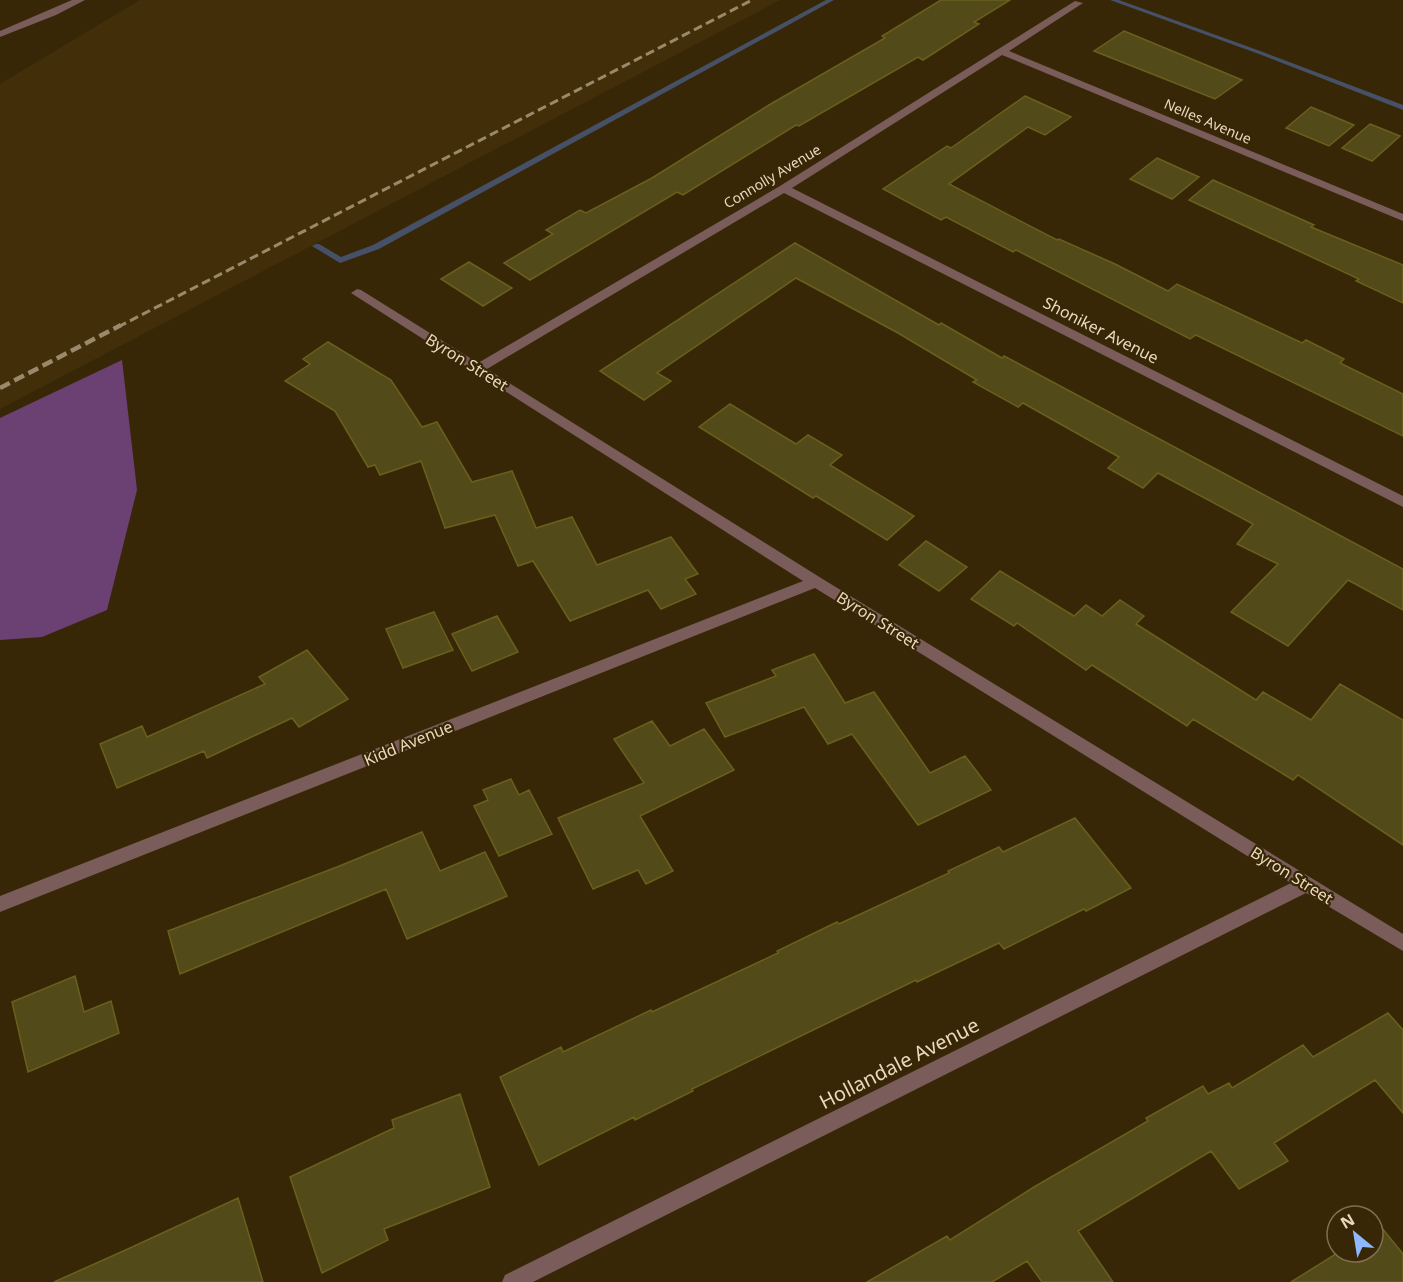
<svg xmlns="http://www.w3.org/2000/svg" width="1403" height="1282" font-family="'Noto Sans',sans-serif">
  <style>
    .built { fill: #422f0a }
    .forest { fill: #6a4172 }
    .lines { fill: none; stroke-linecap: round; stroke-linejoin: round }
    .stream { fill: #465067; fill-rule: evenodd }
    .building { fill: #524b19; stroke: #6a601c; stroke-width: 1.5 }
    .minor { fill: #7a5c5b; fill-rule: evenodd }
    .rail-far1 { stroke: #9a896a; stroke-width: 3; stroke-dasharray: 9 4.5; stroke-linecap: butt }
    .rail { stroke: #9a896a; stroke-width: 4.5; stroke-dasharray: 11 5; stroke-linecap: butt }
    .labels { text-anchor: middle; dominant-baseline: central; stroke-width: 4.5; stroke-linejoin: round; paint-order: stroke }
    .far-street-label { font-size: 14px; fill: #ebd9bc; stroke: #382707 }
    .street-label { font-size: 16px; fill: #ebd9bc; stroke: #382707 }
    .near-street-label { font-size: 20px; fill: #ebd9bc; stroke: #382707 }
  </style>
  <rect width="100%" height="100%" fill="#382707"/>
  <path class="built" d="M140,0H780L0,409V84Z"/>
  <path class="forest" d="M122,360L137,490L107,610L42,637L0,640V418Z"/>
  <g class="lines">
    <path class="stream" d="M826,0H834L379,249L340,263L312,246L316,244H319L341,257L373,245Z
      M1110,0H1119L1263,52L1403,105V110L1259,54Z"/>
  </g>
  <path class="building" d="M941,0H1010L974,22L979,24L923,60L918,57L799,126L796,125L683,195L677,192L530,280L504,263L553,234L546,230L580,210L586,213L652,178L769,105L885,38L882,36Z
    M1124,31L1206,65L1242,80L1215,99L1094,51Z
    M1025,96L1071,117L1045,135L1028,127L949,184L1057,240L1059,239L1115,264L1168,291L1177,284L1302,343L1306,340L1344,359L1340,363L1403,394V436L1196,335L1190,339L1016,250L1013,252L946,217L941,220L883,189L947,146L951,148Z
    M1311,107L1354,125L1329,146L1286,128Z
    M1370,124L1400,136L1372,161L1342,148Z
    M1157,158L1199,177L1172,199L1130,179Z
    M1213,180L1314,225L1311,227L1403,265V303L1356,281L1359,279L1189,200Z
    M795,243L939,325L941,323L1002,358L1004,356L1403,569V610L1348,580L1288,646L1231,612L1278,564L1237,544L1253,524L1158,473L1143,488L1108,468L1119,457L1023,403L1018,407L973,382L977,380L898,333L796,278L657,373L671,381L644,400L600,371Z
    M469,262L512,288L483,306L441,279Z
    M328,342L391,380L422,427L437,422L472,482L512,471L536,528L572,517L597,565L671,537L698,574L685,579L696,594L661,609L648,590L570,621L533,561L518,566L495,515L445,528L421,461L380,475L375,465L368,467L335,411L285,381L310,364L303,359Z
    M730,404L796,444L808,435L842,455L830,465L914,516L887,540L816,496L813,498L699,427Z
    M926,541L967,567L939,591L899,565Z
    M1000,571L1074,616L1086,605L1102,616L1120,600L1144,616L1136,624L1256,700L1263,692L1311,720L1340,684L1403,720V845L1298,775L1293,780L1193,719L1187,726L1092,665L1086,670L1017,623L1014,626L971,599Z
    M434,612L453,650L403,668L386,629Z
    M497,616L518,652L472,671L452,634Z
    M307,650L348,699L299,727L292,718L207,758L204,751L117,788L100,744L142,726L147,737L265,684L259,677Z
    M814,654L845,703L874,692L930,773L965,756L991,790L918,825L852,734L828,744L804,707L725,737L706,703L776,676L772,670Z
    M652,721L670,746L704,729L734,770L640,816L673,871L646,884L638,870L593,889L558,818L644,783L614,739Z
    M511,779L519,795L529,790L552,834L499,856L474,806L488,800L483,790Z
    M1075,818L1131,888L1086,911L1084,909L1004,949L999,943L917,982L916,980L692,1089L693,1091L635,1120L634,1117L539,1165L500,1077L561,1047L563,1052L651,1010L652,1012L778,953L777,951L837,922L839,924L949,873L948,871L999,847L1003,852Z
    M422,832L440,871L485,852L507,896L407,939L386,889L180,974L168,931L337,867Z
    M75,976L84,1012L111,1001L119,1033L28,1072L12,1002Z
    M1388,1013L1403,1030V1113L1375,1080L1274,1143L1288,1161L1239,1189L1211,1151L1078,1231L1113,1282H1042L1027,1261L992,1282H867L947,1236L950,1240L1034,1187L1148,1121L1146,1118L1203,1086L1208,1094L1229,1083L1232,1088L1303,1045L1313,1057Z
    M460,1094L490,1187L384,1229L388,1240L322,1273L290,1177L394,1128L392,1120Z
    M238,1198L263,1282H54L130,1248Z
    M1373,1217L1403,1254V1282H1291L1339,1252H1373Z"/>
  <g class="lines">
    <path class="minor" d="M72,0H85L56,15L0,37V31Z
      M1075,1L1083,3L1009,51L1403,214V221L1002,55L792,188L1403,496V507L784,193L487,369L821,578L1403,934V951L1306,893L533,1282H502L505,1275L1291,883L815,588L0,912V896L803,581L351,293L357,289L361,290L478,363L780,186Z"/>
    <path class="rail-far1" d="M118,327L752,0"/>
    <path class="rail" d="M0,388L121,325"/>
  </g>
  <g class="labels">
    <g class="far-street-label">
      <text transform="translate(1208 121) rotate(23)">Nelles Avenue</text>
      <text transform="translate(772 176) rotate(-31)">Connolly Avenue</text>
    </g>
    <g class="street-label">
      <text transform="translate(1101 330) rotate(27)">Shoniker Avenue</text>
      <text transform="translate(467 362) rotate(32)">Byron Street</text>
      <text transform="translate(878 620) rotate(32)">Byron Street</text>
      <text transform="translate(408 743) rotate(-22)">Kidd Avenue</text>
      <text transform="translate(1292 875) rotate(32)">Byron Street</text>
    </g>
    <g class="near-street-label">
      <text transform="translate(899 1063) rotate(-27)">Hollandale Avenue</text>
    </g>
  </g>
  <g transform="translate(1355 1234) rotate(330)"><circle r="28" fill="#382707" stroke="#806e4f" stroke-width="1.5"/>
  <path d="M0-4.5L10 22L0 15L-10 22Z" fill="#90b8fd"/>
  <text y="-9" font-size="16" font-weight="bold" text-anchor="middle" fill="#ebd9bc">N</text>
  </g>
</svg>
